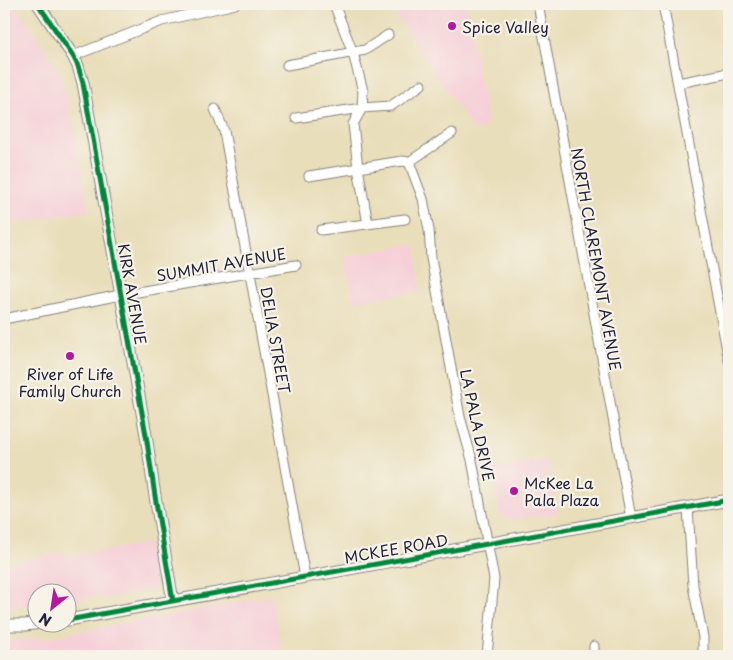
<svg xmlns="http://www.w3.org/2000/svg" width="733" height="660" font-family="'Playpen Sans',sans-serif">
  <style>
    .built { fill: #f6cfd8 }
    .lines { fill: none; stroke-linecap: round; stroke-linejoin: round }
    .minor-casing { stroke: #86807a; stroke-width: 11 }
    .tertiary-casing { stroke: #86807a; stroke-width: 13 }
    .minor { stroke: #fff; stroke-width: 9 }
    .tertiary { stroke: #fff; stroke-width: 11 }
    .cycleway-casing { stroke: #f7f3e8; stroke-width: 8 }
    .cycleway { stroke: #00873e; stroke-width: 5 }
    .poi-dot { fill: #b5179e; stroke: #f7f3e8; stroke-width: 2 }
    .labels { text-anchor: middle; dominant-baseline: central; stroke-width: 4.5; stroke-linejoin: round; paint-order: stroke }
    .poi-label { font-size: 15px; fill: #22223b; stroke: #f7f3e8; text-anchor: start }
    .street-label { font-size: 15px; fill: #22223b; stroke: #f7f3e8 }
  </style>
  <rect width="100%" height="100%" fill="#f7f3e8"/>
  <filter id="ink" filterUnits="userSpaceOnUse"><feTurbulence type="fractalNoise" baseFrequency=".02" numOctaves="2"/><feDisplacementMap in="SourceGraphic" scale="10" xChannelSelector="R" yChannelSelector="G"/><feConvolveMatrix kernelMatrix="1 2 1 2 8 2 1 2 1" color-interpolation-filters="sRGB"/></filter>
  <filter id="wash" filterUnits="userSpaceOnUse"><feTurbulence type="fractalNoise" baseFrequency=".0096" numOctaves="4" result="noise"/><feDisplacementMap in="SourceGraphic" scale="20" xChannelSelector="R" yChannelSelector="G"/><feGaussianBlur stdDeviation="1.12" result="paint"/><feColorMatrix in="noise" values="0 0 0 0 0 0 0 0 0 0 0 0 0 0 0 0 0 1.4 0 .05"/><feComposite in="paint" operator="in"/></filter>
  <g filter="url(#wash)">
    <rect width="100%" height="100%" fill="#e9deba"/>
    <path class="built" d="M4,4H15L43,46L59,72L67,97L89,211L4,225Z
      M389,4H466L488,126L474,131Z
      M415,244L421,291L353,302L345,257Z
      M548,460L558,514L510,520L501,514L493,469Z
      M148,543L157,589L102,599L101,596L68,601V592H38L37,606L4,605V564L67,552L69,557Z
      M272,596L283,656H4V641L53,637Z"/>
  </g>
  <g filter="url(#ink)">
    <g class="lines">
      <defs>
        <path id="minor" d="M334,4L353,53L363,91L362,108L353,124L358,168L368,224
          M538,4L631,518
          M663,4L729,361
          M73,56L162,21L235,4
          M287,65L365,50L388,35
          M678,83L729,73
          M215,109L224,131L305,577
          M296,118L362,108L391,106L421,85
          M409,162L452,133
          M309,176L402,161L409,162L423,199L429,230L431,258L460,417L472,460L494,579L487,656
          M321,230L405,219
          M4,319L120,295L296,265
          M688,508L693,586L703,637V656
          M594,646V656"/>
        <path id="tertiary" d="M38,4L73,56L78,66L83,83L146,435L155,496L173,601
          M68,620L729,500
          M4,625H25L49,622"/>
      </defs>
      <use href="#minor" class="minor-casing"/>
      <use href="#tertiary" class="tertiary-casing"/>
      <use href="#minor" class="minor"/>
      <use href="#tertiary" class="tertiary"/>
      <defs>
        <path id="cycleway" d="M38,4L73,56L78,66L83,83L146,435L155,496L173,601
          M68,620L729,500"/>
      </defs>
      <use href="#cycleway" class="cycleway-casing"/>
      <use href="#cycleway" class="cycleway"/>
    </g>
  </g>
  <g class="poi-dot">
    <circle cx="452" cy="26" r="5"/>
    <circle cx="70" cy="356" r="5"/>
    <circle cx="514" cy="491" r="5"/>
  </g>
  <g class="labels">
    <g class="poi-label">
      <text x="462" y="26">Spice Valley</text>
      <text x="70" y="373" text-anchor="middle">River of Life<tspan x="70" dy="17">Family Church</tspan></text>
      <text x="524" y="482">McKee La<tspan x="524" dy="17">Pala Plaza</tspan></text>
    </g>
    <g class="street-label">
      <text transform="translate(597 259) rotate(80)">NORTH CLAREMONT AVENUE</text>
      <text transform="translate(221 264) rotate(-10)">SUMMIT AVENUE</text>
      <text transform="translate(133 294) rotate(80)">KIRK AVENUE</text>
      <text transform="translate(276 340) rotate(80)">DELIA STREET</text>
      <text transform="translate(478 425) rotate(78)">LA PALA DRIVE</text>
      <text transform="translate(396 548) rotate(-10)">MCKEE ROAD</text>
    </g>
  </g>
  <rect width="733" height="660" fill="none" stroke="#f7f3e8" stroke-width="20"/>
  <g transform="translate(52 608) rotate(210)"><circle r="24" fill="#f7f3e8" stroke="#a29fa3"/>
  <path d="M0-4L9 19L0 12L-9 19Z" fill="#b5179e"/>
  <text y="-8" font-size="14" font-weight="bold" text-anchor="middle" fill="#22223b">N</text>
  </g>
</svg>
